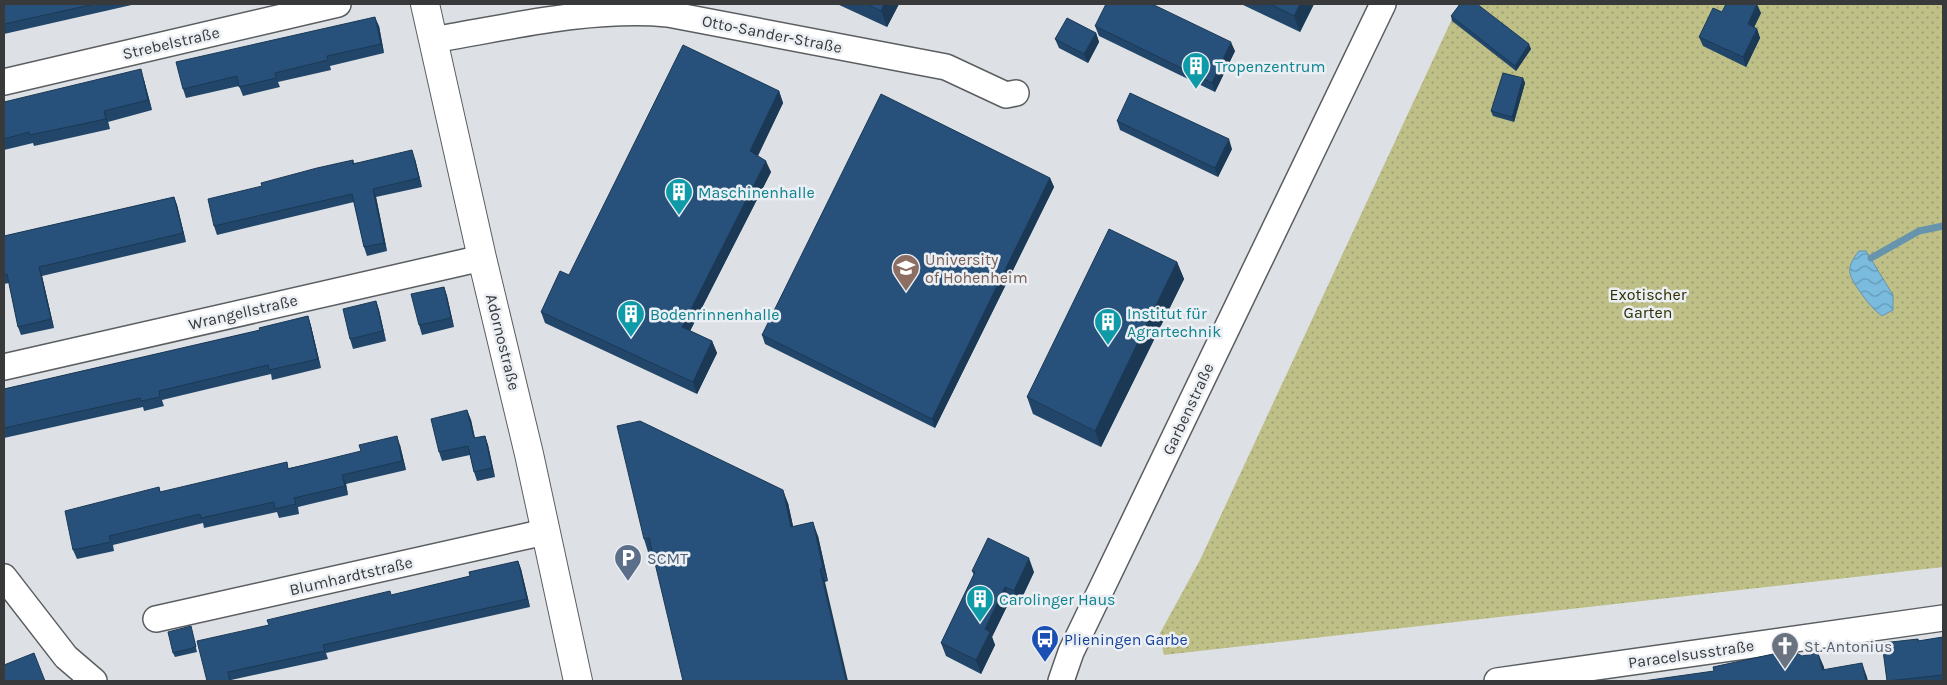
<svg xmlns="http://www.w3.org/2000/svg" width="1947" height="685" font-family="Karla,sans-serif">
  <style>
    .park { fill: url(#park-dots) }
    .water { fill: url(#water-waves); stroke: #6694ad }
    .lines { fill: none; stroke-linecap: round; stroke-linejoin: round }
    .stream { stroke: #6694ad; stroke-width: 7 }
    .street-casing { stroke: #5b5e61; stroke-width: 28 }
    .secondary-casing { stroke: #5b5e61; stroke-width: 30 }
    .street { stroke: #fff; stroke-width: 25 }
    .secondary { stroke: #fff; stroke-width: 28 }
    .wall { fill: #224669 }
    .shaded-wall { fill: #1b3955 }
    .building { fill: #27517a; stroke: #1b3955 }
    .labels { text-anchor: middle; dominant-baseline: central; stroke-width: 5; stroke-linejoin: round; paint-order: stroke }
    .street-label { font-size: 16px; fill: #37393b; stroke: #ebeff3 }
    .culture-label { font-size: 16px; fill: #0d838f; stroke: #ebeff3; text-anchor: start }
    .education-label { font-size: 16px; fill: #785e54; stroke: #ebeff3; text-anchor: start }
    .park-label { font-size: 16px; fill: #2f2f00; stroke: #ebeff3 }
    .service-label { font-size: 16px; fill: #4e5e75; stroke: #ebeff3; text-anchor: start }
    .transit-label { font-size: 16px; fill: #164399; stroke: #ebeff3; text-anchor: start }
    .worship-label { font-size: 16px; fill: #5b616d; stroke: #ebeff3; text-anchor: start }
  </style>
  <defs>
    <pattern id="park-dots" width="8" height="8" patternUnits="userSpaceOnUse" patternTransform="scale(1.25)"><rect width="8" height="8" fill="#bec087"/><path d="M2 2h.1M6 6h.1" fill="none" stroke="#9b9d70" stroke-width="1.8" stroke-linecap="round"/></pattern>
    <pattern id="water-waves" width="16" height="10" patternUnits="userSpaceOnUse" patternTransform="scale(1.25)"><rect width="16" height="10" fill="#7abbde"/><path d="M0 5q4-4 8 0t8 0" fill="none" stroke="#6599b5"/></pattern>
  </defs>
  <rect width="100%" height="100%" fill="#dde1e6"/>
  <path class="park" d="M1459,4H1943V567L1164,655L1159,635L1200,560Z"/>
  <path class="water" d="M1859,251H1866L1893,295V310L1882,316C1874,310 1869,304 1863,296C1850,277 1843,271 1859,251Z"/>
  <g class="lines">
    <path class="stream" d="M1871,258L1919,231L1943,226"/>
    <defs>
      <path id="street" d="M433,40C510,27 590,7 668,14L946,67L1006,95L1016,93
        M4,82L338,4
        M4,367L482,258
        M4,577L66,657L94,681
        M156,619L545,532
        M1061,681L1071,652L1383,4
        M1497,681L1943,618"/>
      <path id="secondary" d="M425,4L482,258L529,454L578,681"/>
    </defs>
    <use href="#street" class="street-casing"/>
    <use href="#secondary" class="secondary-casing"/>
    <use href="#street" class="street"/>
    <use href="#secondary" class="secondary"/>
  </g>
  <path class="wall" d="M4,4H136L4,34Z
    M837,4H899L887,27Z
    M1241,4H1314L1300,32Z
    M1722,12L1761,13L1754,27L1757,29L1760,38L1746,67L1703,46L1699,37Z
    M1451,16L1531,49L1516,71L1452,21Z
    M379,26L384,53L330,66L331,70L278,82L280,87L243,96L239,86L186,98L183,89Z
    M1095,26L1235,51L1215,92L1099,36Z
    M1096,33L1099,42L1088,63L1059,48L1055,39Z
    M1523,78L1525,83L1514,122L1493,116L1491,111Z
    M144,80L152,110L108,122L110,129L34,146L33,143L4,150V102Z
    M779,91L783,103L758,156L771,172L690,331L712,341L717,353L697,394L545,323L541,312L569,275Z
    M1117,121L1232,149L1218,177L1120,130Z
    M415,159L422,187L376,197L387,251L367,256L364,247L354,202L217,235L214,226L262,186L353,160L354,163Z
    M1050,178L1054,187L935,428L765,344L762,335Z
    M174,197L177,205L186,242L42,276L54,328L21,335L18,327L9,283L4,284V236Z
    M1177,262L1184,279L1101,447L1033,414L1027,397Z
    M444,287L447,296L454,327L422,335L419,325Z
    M376,301L379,310L386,341L353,349L350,339Z
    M308,316L311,326L321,368L272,380L271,374L162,400L164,406L144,411L143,407L4,438V389L260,330Z
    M467,410L471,420L475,438L485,436L488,445L495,477L477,481L474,472L470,455L442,461L439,452Z
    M400,445L406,470L346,484L348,495L298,507L299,514L279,518L277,512L204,528L203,523L113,545L114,551L77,559L73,550L159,487L160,492L289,468Z
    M788,503L793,526L818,536L828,581L825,582L653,551L648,552L644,539Z
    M518,561L521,569L530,607L326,653L328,659L231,680L207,681L269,625L470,576Z
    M972,571L1034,572L1019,604L1010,600L992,637L995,645L981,674L946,656L941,643L974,575Z
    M192,631L197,652L175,657L173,653Z
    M1943,637V680L1932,681H1887L1918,639L1919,641Z"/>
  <path class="shaded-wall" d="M884,4H899L887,27L881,11Z
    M1300,4H1314L1300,32L1294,16Z
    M1757,4L1761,13L1751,34L1748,24Z
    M375,17L379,26L384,53L381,44Z
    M1757,29L1760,38L1746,67L1743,57Z
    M1096,33L1099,42L1088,63L1084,54Z
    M1231,42L1235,51L1215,92L1212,83Z
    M1529,44L1531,49L1516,71L1515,66Z
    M141,69L144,80L152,110L148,100Z
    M1523,78L1525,83L1514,122L1512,117Z
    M779,91L783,103L754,163L750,151Z
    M104,111L108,122L110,129L106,119Z
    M1229,139L1232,149L1218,177L1215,168Z
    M412,150L415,159L422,187L419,178Z
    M766,161L771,172L686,339L682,327Z
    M1050,178L1054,187L935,428L932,419Z
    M373,189L376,197L387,251L384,243Z
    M174,197L177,205L186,242L183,233Z
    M1177,262L1184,279L1101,447L1095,431Z
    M39,267L42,276L54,328L51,319Z
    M444,287L447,296L454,327L451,318Z
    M376,301L379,310L386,341L383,331Z
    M308,316L311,326L321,368L318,359Z
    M712,341L717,353L697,394L693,382Z
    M467,410L471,420L477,448L474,438Z
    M397,436L400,445L406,470L402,461Z
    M485,436L488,445L495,477L492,468Z
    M342,475L346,484L348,495L345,486Z
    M783,490L788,503L796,540L791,527Z
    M813,522L818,536L828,581L823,568Z
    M1029,558L1034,572L1019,604L1014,591Z
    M518,561L521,569L530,607L527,599Z
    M820,569L825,582L848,681H846Z
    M1005,587L1010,600L992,637L995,645L981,674L976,660L985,629Z
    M1818,653L1824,667L1826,681L1822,670Z
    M1862,663L1867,677L1868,681H1866Z"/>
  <path class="building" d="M4,4H95L4,24Z
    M867,4H884L881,11Z
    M1106,4H1152L1231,42L1212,83L1095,26Z
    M1270,4H1300L1294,16Z
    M1460,4H1477L1529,44L1515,66L1451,16Z
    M1726,4H1757L1748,24L1757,29L1743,57L1699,37L1713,8L1722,12Z
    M375,17L381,44L327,56L328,60L275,73L276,78L239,87L237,76L183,89L176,62Z
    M1067,18L1096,33L1084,54L1055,39Z
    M683,45L779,91L750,151L766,161L682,327L712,341L693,382L541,312L560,271L569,275Z
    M141,69L148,100L104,111L106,119L30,135L29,132L4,139V102Z
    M1503,73L1523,78L1512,117L1491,111Z
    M1130,93L1229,139L1215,168L1117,121Z
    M881,94L1050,178L932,419L762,335Z
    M412,150L419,178L373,189L384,243L364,247L352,194L214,226L208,199L262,186L261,183L317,168L353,160V164Z
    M174,197L183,233L39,267L51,319L18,327L7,274L4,275V236Z
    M1109,229L1177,262L1095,431L1027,397Z
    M444,287L451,318L419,325L411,294Z
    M376,301L383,331L350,339L343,309Z
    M308,316L318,359L269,370L268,365L159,391L160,397L141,401L140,398L4,428V389L260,330L259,328Z
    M467,410L474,438L485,436L492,468L474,472L468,446L439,452L431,419Z
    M640,421L783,490L791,527L813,522L823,568L820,569L846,681H683L649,538L644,539L617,426Z
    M397,436L402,461L342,475L345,486L294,498L296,504L275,509L274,502L201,518L200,514L109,536L111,542L73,550L65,511L159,487L160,492L287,462L288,469L361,451L359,445Z
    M988,538L1029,558L1014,591L1005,587L985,629L990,632L976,660L941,643L975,572L972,571Z
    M518,561L527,599L323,645L325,651L228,672L230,681H207L197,641L269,625L267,620L390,591L391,595L470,576L469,572Z
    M191,626L196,647L173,653L168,632Z
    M1943,637V675L1887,681L1882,643L1918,639V641Z
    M1783,646L1802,656L1818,653L1822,670L1862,663L1866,681H1643L1714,671L1713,667L1773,654Z
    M34,653L45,681H4V665Z"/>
  <defs>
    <symbol id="building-pin" viewBox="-11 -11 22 30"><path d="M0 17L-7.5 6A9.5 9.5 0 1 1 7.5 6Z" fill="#0f9aa8" stroke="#ebeff3"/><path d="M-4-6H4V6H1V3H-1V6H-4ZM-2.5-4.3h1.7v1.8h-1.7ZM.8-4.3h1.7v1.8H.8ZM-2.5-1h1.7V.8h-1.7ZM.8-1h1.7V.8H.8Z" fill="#fff"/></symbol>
    <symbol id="university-pin" viewBox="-11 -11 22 30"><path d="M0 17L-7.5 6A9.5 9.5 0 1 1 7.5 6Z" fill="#8d6e63" stroke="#ebeff3"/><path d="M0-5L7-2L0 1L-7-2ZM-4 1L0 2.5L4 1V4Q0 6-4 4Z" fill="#fff"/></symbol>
    <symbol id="parking-pin" viewBox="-11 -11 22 30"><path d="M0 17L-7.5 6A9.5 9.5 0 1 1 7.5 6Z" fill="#5c6f8a" stroke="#ebeff3"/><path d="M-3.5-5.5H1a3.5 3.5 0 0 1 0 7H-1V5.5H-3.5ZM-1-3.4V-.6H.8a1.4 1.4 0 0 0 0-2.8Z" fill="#fff"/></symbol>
    <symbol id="bus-pin" viewBox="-11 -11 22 30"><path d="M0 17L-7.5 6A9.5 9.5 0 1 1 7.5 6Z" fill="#1a4fb4" stroke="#ebeff3"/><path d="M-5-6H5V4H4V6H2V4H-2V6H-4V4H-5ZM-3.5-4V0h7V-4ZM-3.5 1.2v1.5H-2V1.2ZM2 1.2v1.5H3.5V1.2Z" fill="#fff"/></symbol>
    <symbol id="church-pin" viewBox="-11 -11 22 30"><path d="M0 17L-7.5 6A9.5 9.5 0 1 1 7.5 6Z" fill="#6b7280" stroke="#ebeff3"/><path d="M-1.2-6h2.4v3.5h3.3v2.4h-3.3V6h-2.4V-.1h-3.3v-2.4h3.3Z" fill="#fff"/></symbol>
  </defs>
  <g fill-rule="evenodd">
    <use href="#building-pin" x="1180" y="50" width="32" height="43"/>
    <use href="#building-pin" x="663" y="176" width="32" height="43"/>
    <use href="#university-pin" x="890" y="252" width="32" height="43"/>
    <use href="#building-pin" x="615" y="298" width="32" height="43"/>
    <use href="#building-pin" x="1092" y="306" width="32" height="43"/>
    <use href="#parking-pin" x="612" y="542" width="32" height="43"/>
    <use href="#building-pin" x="964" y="583" width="32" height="43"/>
    <use href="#bus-pin" x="1029" y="623" width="32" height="43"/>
    <use href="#church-pin" x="1769" y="630" width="32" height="43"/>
  </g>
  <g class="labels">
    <g class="street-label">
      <text transform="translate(772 34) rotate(11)">Otto-Sander-Straße</text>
      <text transform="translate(171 43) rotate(-13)">Strebelstraße</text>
      <text transform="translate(243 312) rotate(-13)">Wrangellstraße</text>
      <text transform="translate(503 342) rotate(76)">Adornostraße</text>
      <text transform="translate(1188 409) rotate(-65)">Garbenstraße</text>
      <text transform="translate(351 576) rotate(-13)">Blumhardtstraße</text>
      <text transform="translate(1691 654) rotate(-8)">Paracelsusstraße</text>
    </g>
    <g class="culture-label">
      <text x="1215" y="66">Tropenzentrum</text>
      <text x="698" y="192">Maschinenhalle</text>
      <text x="1127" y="313">Institut für<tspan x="1127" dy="18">Agrartechnik</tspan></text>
      <text x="650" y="314">Bodenrinnenhalle</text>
      <text x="999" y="599">Carolinger Haus</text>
    </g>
    <g class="education-label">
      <text x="925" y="259">University<tspan x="925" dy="18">of Hohenheim</tspan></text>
    </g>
    <g class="park-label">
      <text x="1648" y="294">Exotischer<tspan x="1648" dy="18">Garten</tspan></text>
    </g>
    <g class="service-label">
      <text x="647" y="558">SCMT</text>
    </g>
    <g class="transit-label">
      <text x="1064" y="639">Plieningen Garbe</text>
    </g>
    <g class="worship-label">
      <text x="1804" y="646">St. Antonius</text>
    </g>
  </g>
  <rect width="1947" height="685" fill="none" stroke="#37393b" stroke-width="10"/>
</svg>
